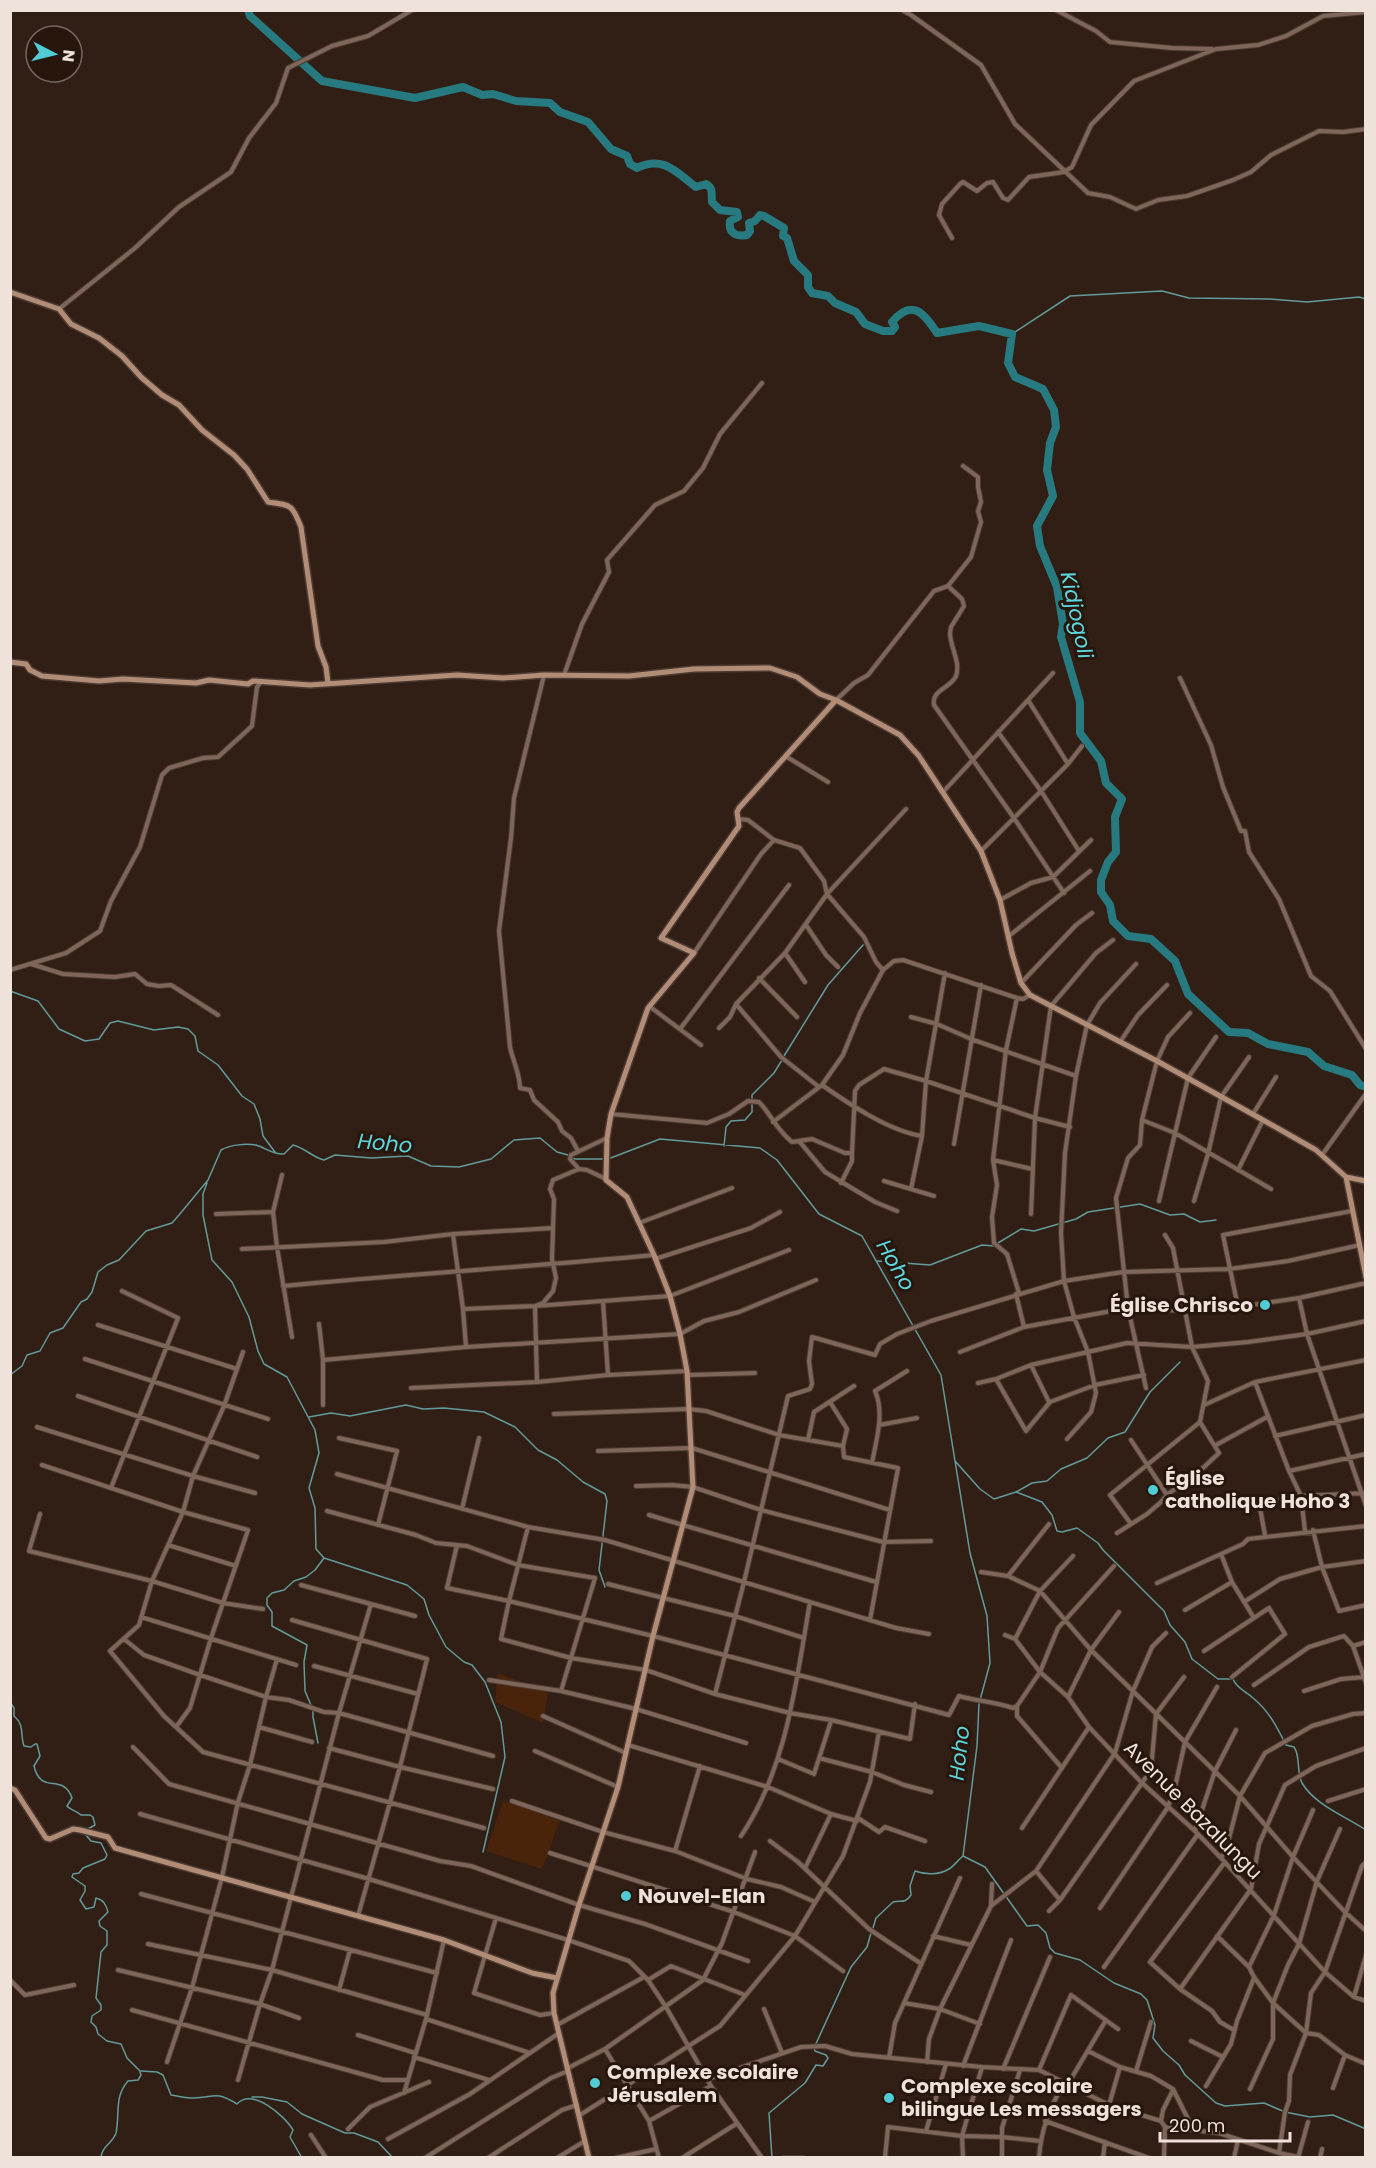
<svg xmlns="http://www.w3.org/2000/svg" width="1376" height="2168" font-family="Poppins,sans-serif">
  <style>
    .green { fill: #4a230b }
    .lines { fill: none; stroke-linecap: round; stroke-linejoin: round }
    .stream { stroke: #639a9b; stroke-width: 1.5 }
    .river { stroke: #277b80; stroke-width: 8 }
    .street-casing { stroke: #4c3a31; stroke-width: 6 }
    .secondary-casing { stroke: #4c3a31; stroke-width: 8 }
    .street { stroke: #7e675a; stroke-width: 4 }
    .secondary { stroke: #b18d78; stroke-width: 5 }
    .poi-dot { fill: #51ccd4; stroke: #27160c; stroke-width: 2 }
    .labels { text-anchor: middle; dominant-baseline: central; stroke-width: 6; stroke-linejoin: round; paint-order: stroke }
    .poi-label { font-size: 20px; font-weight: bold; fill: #efe2db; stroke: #27160c; text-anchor: start }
    .street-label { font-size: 20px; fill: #efe2db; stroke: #27160c }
    .water-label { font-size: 21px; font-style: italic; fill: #5ed8e0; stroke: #27160c }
  </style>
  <rect width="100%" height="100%" fill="#311f15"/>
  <path class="green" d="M498,1673L548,1693L543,1723L495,1702Z
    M507,1801L560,1821L542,1869L486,1851L503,1802Z"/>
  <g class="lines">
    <path class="stream" d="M1012,334L1070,296L1162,291L1189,298L1270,299L1307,302L1359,297L1366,299
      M10,991L38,1001L59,1029L85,1041L99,1039L110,1023L118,1021L154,1030L178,1027L188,1029L195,1036L198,1051L218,1065L242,1096L254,1104L260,1119L263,1136L275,1152
      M784,1056L828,985L863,945
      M724,1146L726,1127L731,1121L745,1120L752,1112V1095L774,1073L782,1060
      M572,1158L575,1159H603
      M608,1159L660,1139L760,1148L777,1160L819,1214L862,1236L941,1375L970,1553L987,1616L990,1663L979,1704L977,1746L963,1856C958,1860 954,1866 949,1869C939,1875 926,1875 915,1871L910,1886L911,1895C905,1904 901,1900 893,1902L876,1918L873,1928
      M207,1183L203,1194V1215L212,1260L232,1282L249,1317L258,1351L264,1364L287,1377L315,1430L319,1453L309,1488L315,1508L316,1549L324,1558L407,1585L424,1599L429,1615L446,1647L464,1662L472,1665L485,1682L501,1722L505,1757L483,1852
      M998,1243L1021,1229L1034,1231L1076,1219L1088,1212L1140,1204L1170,1215L1184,1214L1200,1222L1216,1220
      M877,1261L930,1265L982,1245L994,1246
      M10,1375L22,1366L27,1355L40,1351L50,1333L63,1328L81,1302L87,1299L92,1292L98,1272L107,1265L119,1260L146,1231L172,1223L179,1215L208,1180L221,1150C230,1145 246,1143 256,1145C266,1148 273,1155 284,1154L293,1145C305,1148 312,1157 324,1160L335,1155L371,1158L408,1156L431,1166L459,1167L491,1159L514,1140L540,1138L557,1152L568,1155
      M309,1417L331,1413L350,1416L406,1405L423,1409L444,1408L484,1412L515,1427L538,1450L557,1460L583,1482L605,1494L607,1501L599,1570L605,1587
      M955,1461L980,1489L994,1499L1016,1492L1032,1483L1047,1481L1061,1469L1087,1458L1108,1438L1125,1432L1150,1392L1180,1362
      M1016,1492L1042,1502L1052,1515L1057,1531L1062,1532L1077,1528L1098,1543L1103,1550L1164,1611L1170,1625L1185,1642L1192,1659L1218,1679H1233C1237,1689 1246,1691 1253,1698C1269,1711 1277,1727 1286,1745L1294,1747C1301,1757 1296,1771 1302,1783C1315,1805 1345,1816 1366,1830
      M10,1702L14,1708V1716C25,1725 20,1735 24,1746L31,1747L35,1744H37L40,1756L34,1766C41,1796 63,1772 72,1798L67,1806C70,1810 77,1811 81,1815H90L93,1817L95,1825L86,1830
      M318,1743L313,1717V1710L305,1691L304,1662L307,1645L272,1626V1612L267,1605V1598L272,1593L284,1590L294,1581L306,1577L315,1570L324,1558
      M85,1834L91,1841L101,1843L107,1855L105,1859L83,1868L79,1873L73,1874L72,1877L85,1886V1891L80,1900L86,1909L94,1907L96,1898C104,1900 106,1905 108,1912L99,1921L100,1926L107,1931V1945L101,1952L96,1998L101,2005V2010L92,2016L91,2022L96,2027L98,2034L107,2041L121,2044L127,2058L140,2071
      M963,1856L985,1867L1027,1926L1038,1925L1046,1933L1050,1948L1055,1953L1080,1960L1114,1983L1141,1994L1147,2000L1155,2025L1153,2038L1163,2051L1179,2065L1185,2075L1216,2103L1225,2106L1264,2103L1285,2112L1310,2117L1333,2115L1366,2129
      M141,2071L157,2072L163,2075L171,2095C178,2096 184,2098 191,2098C214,2099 213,2089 237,2104C252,2087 285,2116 293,2130L290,2137L302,2158
      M252,2097H262L287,2102L302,2114L345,2133H354L378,2142L393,2158
      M101,2158C101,2147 113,2143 116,2133C120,2113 114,2097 128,2081L138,2080L141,2075L140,2072
      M772,2158L769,2113L805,2083L816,2065L823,2066L828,2058L826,2055L815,2051L814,2048L851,1967L867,1947L871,1933"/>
    <path class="river" d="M248,10L250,16L322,81L415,98L463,87L482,95L493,94L516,101L550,103L560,112L588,122L611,149L627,156L630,164L637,168C663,155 676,172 696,187L706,184C714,189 711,193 712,202L720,210L737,212L738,217L730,221C728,233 736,237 747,235L750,231L749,223L755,221L760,215L764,216L784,228L783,236L787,238L794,261L808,275V287L812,293L828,296L835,303L856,312L865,324L883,331H892L895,327L892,322C912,298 924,313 937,333L979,326L1012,334L1008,363L1015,377L1043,389L1054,410L1056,427L1050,443L1047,470L1053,496L1037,526L1040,546L1057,587L1063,624L1061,637L1080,702V733L1101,761L1106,783L1122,799L1115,817L1116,852L1108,862L1101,880V892L1110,905L1113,921L1128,936L1151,939L1175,961L1188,994L1229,1032L1248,1033L1268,1044L1308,1052L1324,1066L1352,1075L1360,1085L1366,1087"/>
    <defs>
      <path id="street" d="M902,10L911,15L981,65L1015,124L1088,193L1110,197L1136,209L1158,200L1187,196L1233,180L1251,172L1271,155L1319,131L1343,132L1366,129
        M1056,10L1096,31L1110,42L1172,48L1212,49
        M952,238L939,215L942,204L960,184L963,182L977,191L987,183L993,182L1003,198L1008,200L1029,177L1064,172L1072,167L1091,125L1134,81L1216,49L1258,45L1286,36L1323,16L1366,12
        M59,309L135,248L179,207L231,172L249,138L276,103L288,68L332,46L368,36L412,10
        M948,586L962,599L964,606L951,627L950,633C950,647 961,662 956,676C951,688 931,690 934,705L1014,818L1064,893
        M544,675L514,798L511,838L499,931L510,1047C513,1061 520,1074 520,1088L530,1090L534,1100L558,1122L562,1131L571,1138L578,1151
        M564,675L582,624L609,572L607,560L655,505L684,491L703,468L720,434L762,383
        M1180,678L1211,745L1223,787L1241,831H1245L1249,852L1279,899L1311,976L1330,991L1366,1049
        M836,700L854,683L868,675L934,591L948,586L971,557L981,522L978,511L981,502L978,487V477L963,466
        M1028,700L1068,764
        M998,732L1041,791L1079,851
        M787,757L828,782
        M943,792L1053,673
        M739,819L748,820L774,840L800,848L824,881L827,894L864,937L876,962L883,970
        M981,851L1068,764L1082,746
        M1000,900L1031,883L1053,877L1091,840
        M806,925L826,955L838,967
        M1009,936L1090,871
        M694,953L761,854L774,840
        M785,953L805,982
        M31,964L63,974L115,977L135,974L147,984L159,986L171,985L218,1015
        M10,970L66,953L100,931L111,901L140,847L162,775L169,768L203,758L218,757L252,726L257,687L261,682
        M759,978L797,1017
        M1021,983L1076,925L1092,913
        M1017,998L1006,1050L993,1160L997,1185L992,1217L994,1243L1007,1254L1019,1293
        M736,1004L781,1057L819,1087
        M649,1006L701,1045
        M911,1017L937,1024L971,1039L1076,1076
        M719,1028L730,1017L736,1004L785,953L827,894L906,809
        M680,1029L789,885
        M1120,1042L1138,1015L1167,985
        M822,1085C849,1104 889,1131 922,1136
        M611,1114L707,1123L729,1114L748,1101L759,1102C773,1117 775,1128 792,1142L812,1139L845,1153H852L855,1091L859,1085L884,1069L926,1081L1035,1118L1070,1127
        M1253,1114L1276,1077
        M1142,1120L1175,1133L1271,1189
        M773,1122L822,1085L843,1055L860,1013L883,970L894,961L903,960L1017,998L1023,999L1030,995
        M799,1141L825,1172L875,1202L897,1211
        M954,1144L981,985
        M1322,1155L1365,1095
        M993,1160L1032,1169
        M1238,1170L1263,1120
        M282,1175L273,1212L277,1247L292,1337
        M606,1179L587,1170L579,1169L570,1159L571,1155L607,1138
        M884,1181L934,1196
        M841,1183L852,1161V1153
        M911,1189L922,1136L926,1081L945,973
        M1159,1201L1188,1078L1216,1037
        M1194,1201L1208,1154L1221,1097L1249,1057
        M216,1214L273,1212
        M1031,1214L1035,1118L1051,1006L1096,953L1113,940
        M639,1223L732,1188
        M453,1234L463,1309L466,1347
        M242,1249L384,1242L453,1234L553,1228
        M655,1259L751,1228L780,1212
        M283,1286C407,1274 530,1267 654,1255
        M1016,1294L1024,1327
        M1299,1298L1307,1334L1366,1506
        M603,1301L608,1375
        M1238,1307L1223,1235L1352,1211
        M463,1309L535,1306L543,1303L553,1291L556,1278L552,1259L554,1199L550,1189L553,1180L579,1169
        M319,1324L323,1360V1405
        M98,1325L237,1369
        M243,1352L224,1406L193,1476L183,1512L152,1581L139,1625L110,1651L164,1716L203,1752L484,1828
        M960,1352L1024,1327L1128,1308L1185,1311L1238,1307L1299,1298L1366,1283
        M85,1359L268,1419
        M323,1360L466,1347L680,1334L704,1321L739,1312L816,1280
        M1031,1365L1049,1402
        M688,1375L755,1373
        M996,1379L1026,1431L1050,1402L1095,1385L1144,1375
        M537,1382L535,1306L670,1296L789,1250
        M1255,1382L1289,1471L1301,1496L1305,1531
        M978,1383L996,1379L1031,1365L1127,1343L1192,1347L1248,1342L1307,1334L1366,1321
        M411,1388L537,1382L608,1375L687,1371
        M1146,1388L1128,1308L1116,1198L1128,1158L1140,1145L1142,1120L1157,1061L1168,1037L1190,1013
        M78,1396L257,1457
        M830,1402L847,1429L843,1446L844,1457L898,1468L870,1620
        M1204,1405L1255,1382L1366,1360
        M554,1414L688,1409L706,1411L779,1435L843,1446
        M879,1425L917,1418
        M37,1427L193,1476L255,1493
        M1275,1436L1366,1415
        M339,1438L397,1451L378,1525
        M1067,1439L1091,1412L1096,1393L1088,1352L1074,1317L1064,1281L1061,1233L1065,1153L1076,1076L1087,1025L1100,1003L1136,964
        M808,1440L814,1412L854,1386
        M1131,1440L1167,1495
        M1216,1445L1267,1417
        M598,1451L692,1448L890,1510
        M872,1463C876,1441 885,1413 875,1391L907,1371
        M42,1465L183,1512L248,1530L211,1638L190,1708L176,1727
        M1289,1471L1366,1454
        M337,1474L528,1527L605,1540L896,1628L929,1634
        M636,1486L672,1485L693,1487L761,1510L883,1542L931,1541
        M111,1488L178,1318L122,1291
        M462,1509L479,1438
        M327,1511L416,1535L436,1543L467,1546L518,1565L595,1578L561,1691
        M40,1514L29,1551L152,1581L223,1603L263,1609
        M649,1515L876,1582
        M1131,1524L1110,1495L1200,1422
        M528,1527L509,1601L501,1639L571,1658L646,1670L715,1694L790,1713L831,1720L910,1739L915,1704
        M1313,1530L1322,1567L1339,1611L1366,1605
        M1117,1533L1147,1514L1161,1502L1167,1495L1204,1467L1219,1453L1200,1422L1208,1381L1192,1347L1173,1248L1165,1235
        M1265,1535L1259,1503L1301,1496L1366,1493
        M168,1545L236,1566
        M457,1545L447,1588L509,1601L653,1636L949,1715L959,1696C977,1701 995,1702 1013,1708L1017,1706L1040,1672L1058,1628L1114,1566
        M1221,1554L1232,1582L1254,1618
        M981,1572L1008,1576L1040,1591L1091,1650L1240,1796L1293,1857L1345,1912L1366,1931
        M1008,1576L1049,1524
        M1157,1583L1243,1544L1248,1539L1366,1526
        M608,1584L735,1616L804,1638
        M301,1585L415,1616
        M1244,1602L1280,1579L1322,1567L1366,1561
        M1185,1610L1232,1582
        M141,1617L296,1665
        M292,1620L427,1659L400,1767L358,1916
        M1005,1635L1015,1639L1040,1672L1068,1697L1089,1727L1141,1782L1195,1831L1221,1858L1325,1972L1354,1997L1366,2001
        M124,1639L144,1655L200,1675L266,1697L289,1700L324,1712L339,1713L493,1756
        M1015,1639L1040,1591L1073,1556
        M1353,1646L1366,1642
        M1204,1651L1269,1608L1285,1634L1232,1677
        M314,1666L418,1694
        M489,1680L561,1691L636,1709L746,1743
        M1254,1685L1309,1647L1344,1636L1353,1646L1366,1683
        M1304,1691L1341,1679L1365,1677
        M715,1694L744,1582L788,1396L810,1389L812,1384L809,1361L812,1337L875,1355L880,1344L897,1334L931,1321L1064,1281L1123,1272L1229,1269L1288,1261L1360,1245
        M1068,1697L1091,1650L1119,1612
        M1017,1706V1716L1062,1768
        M543,1716L626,1753
        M259,1727L312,1742
        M628,1745L768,1787L831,1814L857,1821
        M133,1747L169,1784L440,1861L471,1866L579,1905L645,1924L748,1961
        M329,1748L400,1767L493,1789
        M535,1751L618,1787
        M819,1758L872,1772L904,1785L931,1792
        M778,1759L814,1774L831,1721
        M512,1801L603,1832L675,1851L747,1879L781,1887L815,1902
        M1328,1801L1366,1789
        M140,1814L369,1879L568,1940L629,1961L648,1980L666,2007L711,2086L762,2158
        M858,1818L879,1832L885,1827L925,1841
        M1022,1828L1089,1727
        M1195,1831L1215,1771L1236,1730
        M741,1836C787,1768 796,1682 810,1602
        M770,1841L798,1862L869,1929L920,1963
        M675,1851L700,1766
        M550,1853L734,1912L795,1936L843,1971
        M1221,1858L1226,1850L1240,1796L1265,1753L1312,1726L1353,1714L1366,1713
        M1225,1862L1150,1962L1180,1989L1212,2011L1220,2022L1234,2030
        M805,1868L831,1814
        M1036,1871L1060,1900
        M141,1894L437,1973
        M991,1905L992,1884
        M1100,1908L1168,1807L1175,1787L1185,1742L1217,1687
        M1049,1911L1060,1900L1151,1770L1156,1714L1184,1677
        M496,1918L474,1993L540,2015L554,2013
        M933,1936L971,1945
        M1217,1936L1249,1967L1254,1977L1273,2003L1306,2033L1319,2035L1345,2055L1366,2064
        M148,1944L272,1970L427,2015
        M1104,1967L1198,1834
        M1249,1967L1274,1915L1293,1857L1313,1810
        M118,1970L260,2004L299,2018
        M10,1980L25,1995L74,1985
        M648,1980L671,1966L745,1995
        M1180,1989L1251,1889L1259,1844L1285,1785L1316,1766L1366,1748
        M339,1990L350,1950
        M1354,1997L1366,1955
        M904,2003L940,2009L980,2024
        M764,2009L782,2053
        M132,2010L383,2080H407
        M426,2019L530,2053
        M557,2025L644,1977
        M358,2035L415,2053
        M1191,2041L1223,2057
        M605,2049L649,2121L659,2158
        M1088,2051L1120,2067L1151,2076L1173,2089L1190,2123L1189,2130
        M414,2057L489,2080
        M889,2058L895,2023L960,1878
        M167,2062L192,1988L222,1877L238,1802L250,1765L266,1697L277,1659
        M927,2062L929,2039L940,2009L991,1906L1036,1871L1115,1753L1133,1691L1152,1647L1166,1633
        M963,2066L1011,1940
        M568,2068L605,2049L703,1980L722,1943L755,1852
        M1003,2069L1050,1957
        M1039,2070L1071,1995L1118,2029
        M1136,2071L1151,2022
        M708,2079L801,2047L825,2046L852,2054L982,2067L1039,2070L1109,2105L1161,2121L1165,2127L1164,2158
        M238,2080L260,2004L272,1970L339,1713L371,1604
        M1068,2084L1106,2020
        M1206,2086L1231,2044L1237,2021L1254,1978
        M1333,2088L1345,2055
        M1250,2089L1273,2039V2003L1288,1965L1299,1944L1317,1881L1340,1829
        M404,2093L426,2019L444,1940
        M1109,2105L1120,2067
        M580,2115L720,2026L795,1936L843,1856L870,1782L879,1732
        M649,2121L711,2086
        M1045,2121L1149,2158
        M1161,2121L1163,2110L1173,2090
        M1165,2127L1219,2133L1279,2153L1298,2157
        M348,2129L370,2107L429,2082
        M926,2131L946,2064
        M311,2135L326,2158
        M388,2139L470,2094L559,2033
        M1279,2153L1285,2112L1289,2101L1290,2075L1306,2033L1311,1993L1325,1972L1362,1866L1366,1862
        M425,2158L551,2078L568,2071
        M488,2158L562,2110L577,2105
        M557,2158L585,2141
        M616,2158L656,2149
        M682,2158L736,2124
        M784,2158H803
        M885,2158L888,2127L962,2136L1002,2137L1040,2141
        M963,2158L962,2136L982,2067
        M1002,2158V2128L1020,2070
        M1039,2158C1041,2129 1050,2107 1064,2083
        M1103,2158L1105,2142
        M1234,2158L1238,2140
        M1298,2158L1308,2122
        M1320,2158L1322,2149"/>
      <path id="secondary" d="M10,292L59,309L71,324L99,338L122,356L141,377L162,395L179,405L202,430L234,455L247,469L268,502C291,505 292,504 301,527L318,646L326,667L328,683
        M10,662L26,664L30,670L42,676L99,681L123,679L196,683L209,680L248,684L253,681L310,685L457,675L503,678L544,675L629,676L694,669L770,668L797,677L820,694L836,700L900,735L919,756L981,851L1000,900L1012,953L1021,983L1030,995L1157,1061L1263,1120L1316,1150L1346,1177L1366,1181
        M1346,1177L1366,1277
        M10,1788L15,1790L46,1838L50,1839L73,1829L80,1830L108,1837L115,1848L444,1940L532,1973L557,1978
        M589,2158L554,2013L553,1993L579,1905L618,1787L653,1636L693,1487L687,1371L680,1334L670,1296L654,1255L627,1197L606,1180L607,1138L611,1114L648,1008L694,953L661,938L739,826L737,812L739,808L836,700"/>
    </defs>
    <use href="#street" class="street-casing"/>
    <use href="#secondary" class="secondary-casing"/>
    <use href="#street" class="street"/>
    <use href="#secondary" class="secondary"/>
  </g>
  <g class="poi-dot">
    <circle cx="1265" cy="1305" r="6"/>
    <circle cx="1153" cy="1490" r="6"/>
    <circle cx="626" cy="1896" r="6"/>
    <circle cx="595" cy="2083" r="6"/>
    <circle cx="889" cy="2098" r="6"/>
  </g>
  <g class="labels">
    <g class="poi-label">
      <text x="1253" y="1305" text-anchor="end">Église Chrisco</text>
      <text x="1165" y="1478">Église<tspan x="1165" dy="23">catholique Hoho 3</tspan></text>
      <text x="638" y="1896">Nouvel-Elan</text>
      <text x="607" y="2072">Complexe scolaire<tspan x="607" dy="23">Jérusalem</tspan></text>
      <text x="901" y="2086">Complexe scolaire<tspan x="901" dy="23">bilingue Les messagers</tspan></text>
    </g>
    <g class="street-label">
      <text transform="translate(1193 1810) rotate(45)">Avenue Bazalungu</text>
    </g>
    <g class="water-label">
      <text transform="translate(1077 615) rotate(78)">Kidjogoli</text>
      <text transform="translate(385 1143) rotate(5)">Hoho</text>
      <text transform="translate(896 1265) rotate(60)">Hoho</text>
      <text transform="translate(959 1753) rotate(-84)">Hoho</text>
    </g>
  </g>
  <rect width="1376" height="2168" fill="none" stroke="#efe2db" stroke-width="24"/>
  <g transform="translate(54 54) rotate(97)"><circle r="28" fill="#27160c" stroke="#77685f" stroke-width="1.5"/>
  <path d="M0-4.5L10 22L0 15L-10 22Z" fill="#51ccd4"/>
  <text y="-9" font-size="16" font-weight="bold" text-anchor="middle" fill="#efe2db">N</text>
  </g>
  <path d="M1160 2132v9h130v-9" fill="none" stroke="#efe2db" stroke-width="3"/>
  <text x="1169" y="2132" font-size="18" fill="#efe2db" stroke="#27160c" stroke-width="4.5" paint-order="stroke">200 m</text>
</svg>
